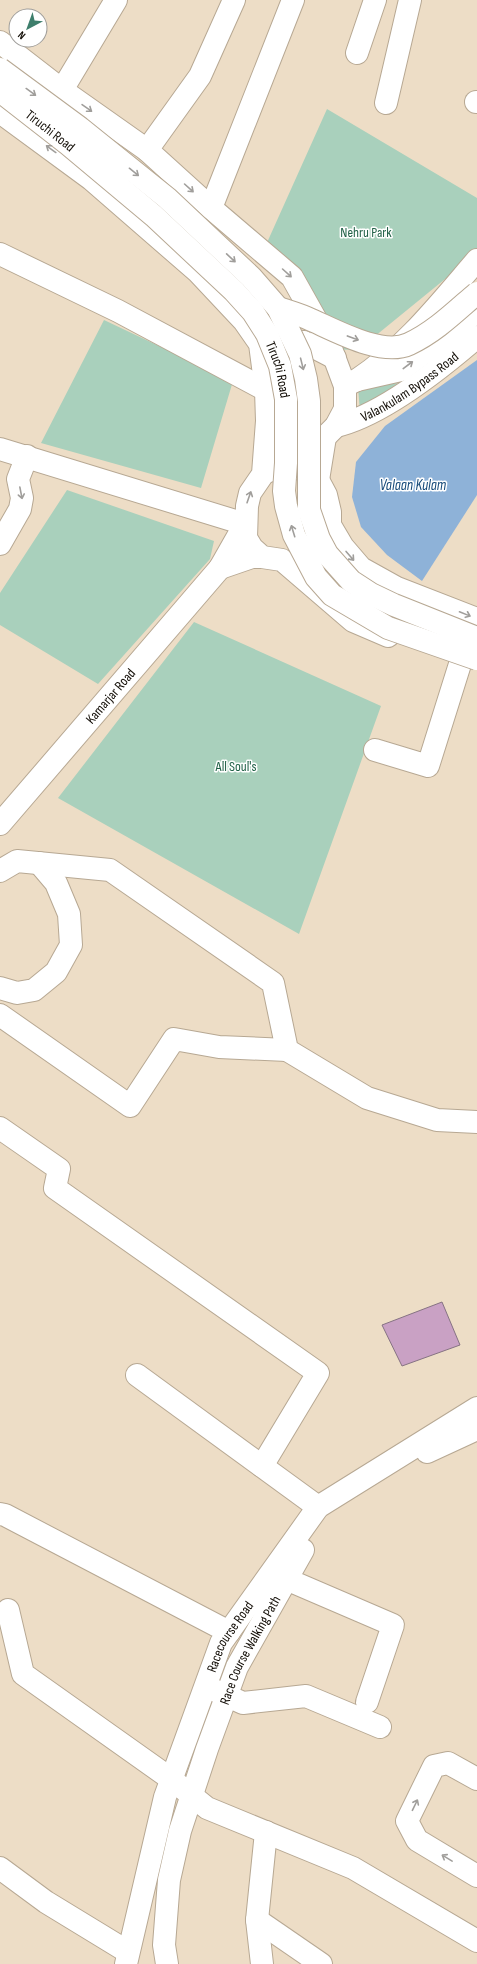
<svg xmlns="http://www.w3.org/2000/svg" width="477" height="1964" font-family="'Sofia Sans Condensed',sans-serif">
  <style>
    .green { fill: #a9d0bc }
    .water { fill: #8eb2d8 }
    .building { fill: #c9a1c4; stroke: #867383 }
    .lines { fill: none; stroke-linecap: round; stroke-linejoin: round }
    .minor-casing { stroke: #b7a893; stroke-width: 24 }
    .major-casing { stroke: #b7a893; stroke-width: 24 }
    .minor { stroke: #fff; stroke-width: 22 }
    .major { stroke: #fff; stroke-width: 22 }
    .highway-bridge-casing { stroke: #b7a893; stroke-width: 24; stroke-linecap: butt }
    .highway-bridge { stroke: #fff; stroke-width: 22 }
    .oneway { stroke: #a09e9b }
    .labels { text-anchor: middle; dominant-baseline: central; stroke-width: 3; stroke-linejoin: round; paint-order: stroke }
    .street-label { font-size: 14px; fill: #120d06; stroke: #fff }
    .park-label { font-size: 14px; fill: #206046; stroke: #fff }
    .water-label { font-size: 15px; font-style: italic; fill: #144878; stroke: #fff }
  </style>
  <rect width="100%" height="100%" fill="#edddc6"/>
  <path class="green" d="M327,109L477,198V253L358,350L331,349L314,317L261,256Z
    M104,320L233,381L201,488L41,443Z
    M398,383L360,412L358,387Z
    M67,490L214,541L210,559L98,684L0,625V593Z
    M194,622L381,706L299,934L58,798Z"/>
  <path class="water" d="M477,360V495L422,581L387,555L361,527L352,497L356,462L385,426Z"/>
  <path class="building" d="M442,1302L460,1345L402,1366L382,1325Z"/>
  <g class="lines">
    <defs>
      <g id="minor">
        <path d="M0,42L62,90L147,150L211,208L292,277L329,343L345,386V409L336,426L325,437L301,444L292,440"/>
        <path d="M357,53L375,0"/>
        <path d="M62,90L116,0"/>
        <path d="M476,102H477"/>
        <path d="M386,103L410,0"/>
        <path d="M0,112L91,179L198,272L244,321L260,344L266,390L267,421L263,474L250,493L247,506L246,538L252,548L262,557L282,560L353,621L388,636"/>
        <path d="M147,150L200,76L234,0"/>
        <path d="M211,208L293,0"/>
        <path d="M0,254L118,311L266,390"/>
        <path d="M277,341L304,342L335,358"/>
        <path d="M357,380C405,348 440,303 477,260"/>
        <path d="M0,449L245,524"/>
        <path d="M269,471L275,468L289,465L301,469L318,480L326,495L330,512V525L343,547L361,568L397,588L477,619"/>
        <path d="M318,480L325,437"/>
        <path d="M0,544L20,509L22,498L18,479L27,456"/>
        <path d="M375,750L428,766L460,664"/>
        <path d="M0,871L17,861L110,870L273,983L287,1050L367,1098L437,1120L477,1122"/>
        <path d="M0,988L17,993L34,990L56,972L71,945L69,914L56,883L39,863"/>
        <path d="M0,1015L130,1106L174,1039L219,1047L287,1050"/>
        <path d="M0,1128L59,1169L55,1188L318,1373L262,1466"/>
        <path d="M137,1375L318,1507"/>
        <path d="M427,1452L477,1429"/>
        <path d="M0,1514L5,1515L229,1632"/>
        <path d="M272,1573L393,1625L367,1702"/>
        <path d="M8,1610L23,1674L171,1779L207,1808L353,1868L477,1941"/>
        <path d="M214,1690L243,1703L306,1696L380,1727"/>
        <path d="M477,1779L448,1763L434,1766L407,1821L417,1840L477,1876"/>
        <path d="M0,1868L46,1902L128,1952"/>
        <path d="M257,1920L321,1964"/>
        <path id="s1" d="M126,1964L165,1797L221,1643L318,1507L477,1408"/>
        <path id="s2" d="M167,1964L164,1945L169,1880L180,1831L207,1749L237,1667L303,1550"/>
        <path d="M262,1964L257,1920L266,1832"/>
      </g>
      <g id="major">
        <path d="M345,386L357,380L401,370L462,325L477,310"/>
        <path id="s3" d="M336,426C383,415 440,369 477,337"/>
        <path d="M245,524L220,568L252,557H262"/>
        <path id="s4" d="M0,824L220,568"/>
      </g>
    </defs>
    <use href="#minor" class="minor-casing"/>
    <use href="#major" class="major-casing"/>
    <use href="#minor" class="minor"/>
    <use href="#major" class="major"/>
    <defs>
      <g id="highway-bridge">
        <path d="M0,69L80,128L167,198L251,277L278,308L300,354L306,379L309,401V510L319,539L327,554L351,581L371,594L394,605L477,638"/>
        <path id="s5" d="M0,91L68,144L154,216L234,291L253,312L267,334L280,366L286,399V463L284,491L286,506L294,535L316,577L332,595L388,628L477,659"/>
        <path d="M278,308C288,311 298,314 307,318C333,329 381,357 409,344C435,332 456,311 477,293"/>
      </g>
    </defs>
    <use href="#highway-bridge" class="highway-bridge-casing"/>
    <use href="#highway-bridge" class="highway-bridge"/>
  </g>
  <defs><path id="oneway-shaft" d="M-6 0H5M1.5-3L5.5 0L1.5 3" fill="none" stroke-width="1.6" stroke-linecap="round" stroke-linejoin="round"/></defs>
  <g class="oneway">
    <use href="#oneway-shaft" transform="translate(31 92) rotate(36)"/>
    <use href="#oneway-shaft" transform="translate(87 108) rotate(35)"/>
    <use href="#oneway-shaft" transform="translate(51 149) rotate(-144)"/>
    <use href="#oneway-shaft" transform="translate(134 172) rotate(39)"/>
    <use href="#oneway-shaft" transform="translate(189 188) rotate(42)"/>
    <use href="#oneway-shaft" transform="translate(231 258) rotate(43)"/>
    <use href="#oneway-shaft" transform="translate(287 273) rotate(42)"/>
    <use href="#oneway-shaft" transform="translate(353 338) rotate(20)"/>
    <use href="#oneway-shaft" transform="translate(302 364) rotate(76)"/>
    <use href="#oneway-shaft" transform="translate(408 365) rotate(-37)"/>
    <use href="#oneway-shaft" transform="translate(21 493) rotate(79)"/>
    <use href="#oneway-shaft" transform="translate(249 497) rotate(-71)"/>
    <use href="#oneway-shaft" transform="translate(293 531) rotate(-107)"/>
    <use href="#oneway-shaft" transform="translate(350 556) rotate(49)"/>
    <use href="#oneway-shaft" transform="translate(465 614) rotate(22)"/>
    <use href="#oneway-shaft" transform="translate(415 1805) rotate(-64)"/>
    <use href="#oneway-shaft" transform="translate(447 1858) rotate(-149)"/>
  </g>
  <g class="labels">
    <g class="street-label">
      <text stroke="none"><textPath href="#s5" startOffset="64">Tiruchi Road</textPath></text>
      <text stroke="none"><textPath href="#s5" startOffset="400">Tiruchi Road</textPath></text>
      <text stroke="none"><textPath href="#s3" startOffset="84">Valankulam Bypass Road</textPath></text>
      <text stroke="none"><textPath href="#s4" startOffset="169">Kamarjar Road</textPath></text>
      <text stroke="none"><textPath href="#s1" startOffset="345">Racecourse Road</textPath></text>
      <text stroke="none"><textPath href="#s2" startOffset="329">Race Course Walking Path</textPath></text>
    </g>
    <g class="park-label">
      <text x="366" y="232">Nehru Park</text>
      <text x="236" y="766">All Soul's</text>
    </g>
    <g class="water-label">
      <text x="413" y="485">Valaan Kulam</text>
    </g>
  </g>
  <g transform="translate(28 28) rotate(221)"><circle r="19" fill="#ffffff" stroke="#a09e9b"/>
  <path d="M0-3L7 15L0 10L-7 15Z" fill="#3e7e6c"/>
  <text y="-6" font-size="11" font-weight="bold" text-anchor="middle" fill="#120d06">N</text>
  </g>
</svg>
